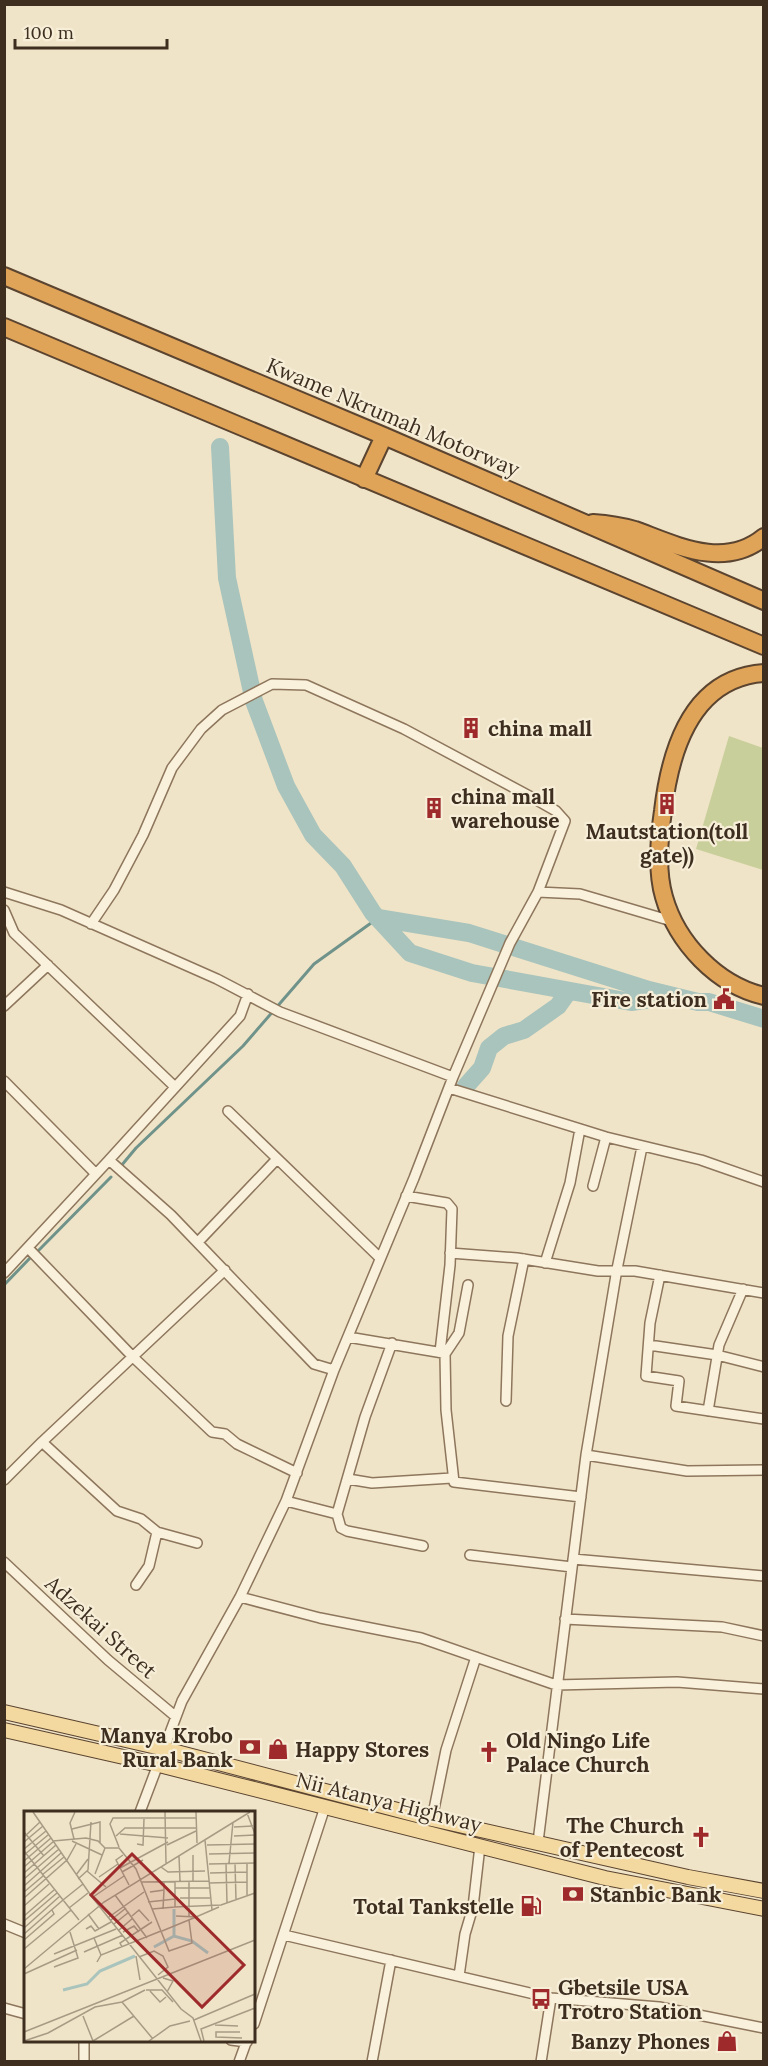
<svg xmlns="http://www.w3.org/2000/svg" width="768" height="2066" font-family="Lora,serif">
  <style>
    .green { fill: #c9cf9b }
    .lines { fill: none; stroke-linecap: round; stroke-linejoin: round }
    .stream { stroke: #6f938a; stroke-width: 3 }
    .river { stroke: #a9c4bc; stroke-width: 18 }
    .street-casing { stroke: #8d765c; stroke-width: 12 }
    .primary-casing { stroke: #5b4430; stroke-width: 16 }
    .highway-casing { stroke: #5b4430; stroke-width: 20 }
    .street { stroke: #faf1dc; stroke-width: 9 }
    .primary { stroke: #f3d9a0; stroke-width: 14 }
    .highway { stroke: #e0a458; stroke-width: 16 }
    .labels { text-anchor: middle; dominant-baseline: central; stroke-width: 4.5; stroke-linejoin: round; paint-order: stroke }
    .street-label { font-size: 21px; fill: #3d2e20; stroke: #f7eed8 }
    .poi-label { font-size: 21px; font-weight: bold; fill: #3d2e20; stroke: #f7eed8; text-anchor: start }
    .inset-river { fill: none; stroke: #a9c4bc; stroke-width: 3 }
    .inset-road { fill: none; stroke: #a89b85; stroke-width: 1.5 }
    .view { fill: #9e2a2b; fill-opacity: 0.15; stroke: #9e2a2b; stroke-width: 3 }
    .inset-edge { fill: none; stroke: #3d2e20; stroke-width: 3 }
  </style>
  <rect width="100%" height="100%" fill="#f0e4c8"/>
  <path class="green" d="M729,736L763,748V870L696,849Z"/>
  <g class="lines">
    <path class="stream" d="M121,1166L136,1148L243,1046L314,964L378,918
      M39,1250L111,1177
      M4,1285L31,1257"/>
    <path class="river" d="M220,447L227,578L254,701L286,786L313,835L343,866L373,913L410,953L472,973L631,1002L652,999L661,993
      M378,918L469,933L649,990L698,1002H709L764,1019
      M466,1086L482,1068L489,1048L504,1036L524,1030L558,1006L568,992"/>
    <defs>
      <path id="street" d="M4,892L61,910L217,979L280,1012L453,1077
        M538,892L580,894L675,922
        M4,910L14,933L174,1086
        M91,924L114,890L143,835L172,768L201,729L222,710L272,684L306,685L404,729L535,799L556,811L565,821L538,892L510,943L453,1077L414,1178L334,1370L286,1501L240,1597L182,1701L140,1812
        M4,1006L48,965
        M4,1081L96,1174L4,1273
        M449,1088L606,1137L701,1160L764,1182
        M228,1111L380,1258
        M109,1160L240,1016L248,994
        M96,1174L109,1160L171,1215L314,1364L334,1370
        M593,1186L606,1137
        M406,1196L447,1203L452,1209L450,1265L440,1352
        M198,1242L277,1159
        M28,1248L132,1356L212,1432L225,1434L237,1444L297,1473
        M450,1253L517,1258L598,1271H635L764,1293
        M545,1263L570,1183L580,1129
        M660,1275L650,1323L646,1376L679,1381L676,1406L764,1419
        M468,1285L459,1333L445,1354L446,1410L454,1482L581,1497
        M348,1337L443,1353
        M392,1343L365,1417L337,1514L341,1528L347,1531L423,1546
        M649,1345L717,1355L764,1367
        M506,1401L508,1336L524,1259
        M708,1411L719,1345L743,1289
        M42,1442L225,1270
        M586,1455L687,1471L764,1470
        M348,1479L372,1483L452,1478
        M4,1480L42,1442L117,1511L141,1519L157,1532L197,1543
        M286,1501L337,1514
        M470,1555L572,1567
        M573,1559L764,1576
        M4,1562L108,1660L175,1716
        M136,1585L149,1566L157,1532
        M240,1597L320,1618L421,1638L556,1685L677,1682L764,1689
        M565,1619L722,1627L764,1636
        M432,1819L446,1750L476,1657
        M538,1842L586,1455L617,1269L642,1147
        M4,1924L26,1933
        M284,1935L551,1998L659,2007L764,2028
        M459,1976L465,1934L473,1907L480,1846
        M4,2008L26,2014
        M254,2024L325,1807
        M231,2040L247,2042
        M84,2062V2040
        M239,2062L247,2040
        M372,2062L391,1960
        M541,2062L551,1998"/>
      <path id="primary" d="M4,1712L165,1749L432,1819L688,1877L764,1891
        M4,1730L159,1765L605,1878L764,1909"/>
      <path id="highway" d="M4,276L384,436L764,601
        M4,327L764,646
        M364,479L384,436
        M593,523C607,524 621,526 635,530C676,545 724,570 764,537
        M764,673C691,678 670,751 663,811C659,838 656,870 664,897C677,943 717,985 764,996"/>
    </defs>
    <use href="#street" class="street-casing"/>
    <use href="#primary" class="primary-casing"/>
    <use href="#highway" class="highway-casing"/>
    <use href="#street" class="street"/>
    <use href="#primary" class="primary"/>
    <use href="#highway" class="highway"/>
  </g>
  <defs>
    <symbol id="building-bare" viewBox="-9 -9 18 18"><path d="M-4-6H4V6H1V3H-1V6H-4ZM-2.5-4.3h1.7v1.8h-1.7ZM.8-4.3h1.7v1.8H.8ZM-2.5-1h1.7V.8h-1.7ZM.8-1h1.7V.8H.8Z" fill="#9e2a2b" stroke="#f7eed8" stroke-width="2.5" paint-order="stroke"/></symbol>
    <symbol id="civic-bare" viewBox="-9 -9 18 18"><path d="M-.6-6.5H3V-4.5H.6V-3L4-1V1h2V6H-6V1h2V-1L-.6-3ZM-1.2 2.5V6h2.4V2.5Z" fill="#9e2a2b" stroke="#f7eed8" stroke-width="2.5" paint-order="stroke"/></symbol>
    <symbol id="bank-bare" viewBox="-9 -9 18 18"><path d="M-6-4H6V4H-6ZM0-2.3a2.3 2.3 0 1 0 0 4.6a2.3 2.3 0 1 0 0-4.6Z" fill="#9e2a2b" stroke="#f7eed8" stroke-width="2.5" paint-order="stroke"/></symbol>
    <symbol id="shop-bare" viewBox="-9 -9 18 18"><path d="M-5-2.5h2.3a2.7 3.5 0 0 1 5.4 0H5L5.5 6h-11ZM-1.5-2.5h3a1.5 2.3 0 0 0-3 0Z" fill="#9e2a2b" stroke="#f7eed8" stroke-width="2.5" paint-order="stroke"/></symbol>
    <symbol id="church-bare" viewBox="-9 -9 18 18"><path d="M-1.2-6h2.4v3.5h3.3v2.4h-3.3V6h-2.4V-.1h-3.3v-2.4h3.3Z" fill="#9e2a2b" stroke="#f7eed8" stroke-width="2.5" paint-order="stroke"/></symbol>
    <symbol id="fuel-bare" viewBox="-9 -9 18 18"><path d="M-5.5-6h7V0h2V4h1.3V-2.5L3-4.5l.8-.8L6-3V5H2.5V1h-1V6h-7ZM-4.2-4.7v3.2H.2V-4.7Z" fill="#9e2a2b" stroke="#f7eed8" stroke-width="2.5" paint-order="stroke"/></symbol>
    <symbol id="bus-bare" viewBox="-9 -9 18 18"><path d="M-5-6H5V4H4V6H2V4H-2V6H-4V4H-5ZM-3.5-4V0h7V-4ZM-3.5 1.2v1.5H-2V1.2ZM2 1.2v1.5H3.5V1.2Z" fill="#9e2a2b" stroke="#f7eed8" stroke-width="2.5" paint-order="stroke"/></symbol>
  </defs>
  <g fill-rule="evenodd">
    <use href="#building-bare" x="456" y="713" width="30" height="30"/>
    <use href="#building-bare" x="652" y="789" width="30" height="30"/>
    <use href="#building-bare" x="419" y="793" width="30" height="30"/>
    <use href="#civic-bare" x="709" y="984" width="30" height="30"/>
    <use href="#bank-bare" x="235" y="1732" width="30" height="30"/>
    <use href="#shop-bare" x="263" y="1734" width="30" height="30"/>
    <use href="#church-bare" x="474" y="1737" width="30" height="30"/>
    <use href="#church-bare" x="686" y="1822" width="30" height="30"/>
    <use href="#bank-bare" x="558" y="1879" width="30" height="30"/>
    <use href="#fuel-bare" x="516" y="1891" width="30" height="30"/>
    <use href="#bus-bare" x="526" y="1984" width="30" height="30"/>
    <use href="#shop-bare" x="712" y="2026" width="30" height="30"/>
  </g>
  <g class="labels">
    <g class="street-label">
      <text transform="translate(393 417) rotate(23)">Kwame Nkrumah Motorway</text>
      <text transform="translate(101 1627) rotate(42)">Adzekai Street</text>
      <text transform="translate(389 1802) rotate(14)">Nii Atanya Highway</text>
    </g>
    <g class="poi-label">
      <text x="488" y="728">china mall</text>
      <text x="451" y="796">china mall<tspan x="451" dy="24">warehouse</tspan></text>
      <text x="667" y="831" text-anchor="middle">Mautstation(toll<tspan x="667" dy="24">gate))</tspan></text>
      <text x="707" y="999" text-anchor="end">Fire station</text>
      <text x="233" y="1735" text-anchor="end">Manya Krobo<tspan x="233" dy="24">Rural Bank</tspan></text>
      <text x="506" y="1740">Old Ningo Life<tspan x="506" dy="24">Palace Church</tspan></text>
      <text x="295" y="1749">Happy Stores</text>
      <text x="684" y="1825" text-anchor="end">The Church<tspan x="684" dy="24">of Pentecost</tspan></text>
      <text x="590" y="1894">Stanbic Bank</text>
      <text x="514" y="1906" text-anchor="end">Total Tankstelle</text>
      <text x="558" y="1987">Gbetsile USA<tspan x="558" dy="24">Trotro Station</tspan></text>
      <text x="710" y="2041" text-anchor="end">Banzy Phones</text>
    </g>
  </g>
  <g transform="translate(24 1811)">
    <rect width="231" height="231" fill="#f0e4c8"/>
    <path class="inset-river" d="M150,125V98M130,136L150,125L168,130L184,142M39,179L63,173L76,160L111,145"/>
    <path class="inset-road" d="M9,1L68,86L157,198L169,207L177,230M141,1L142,52M172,1L173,32M223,2L231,23M210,16L229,15M48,18L76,11V32M0,21L20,45M96,23L144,27M92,25L101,17H172M210,25L231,24M0,26L16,11M50,28L46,12L51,1M181,29L188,99M29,30L62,27L74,30L81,37H95L112,58L145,140L168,132L165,109M48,30L78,44M0,31L19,15M113,33L119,34L120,8M143,34L172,20M183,34L231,33M95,36L86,13L89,7H172M0,38L22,20M0,40L55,109M185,43L231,42M0,44L24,24M99,44L92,49L105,74M169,44V70M155,45L156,70M0,50L27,27M202,52L203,92M205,52L209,11M211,52L212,89M185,53L231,52M0,56L30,30M137,56L144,61L181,60M96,57L144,31M63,60L82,76M98,61L119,49M0,62L32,34M186,62L223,61M71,63L81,37M18,64L40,46M52,64L64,48M75,66L94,53M0,68L35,38M54,68L64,59L67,11M151,70V96L197,94L231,82M118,71L185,70M185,72L223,71M0,75L37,42M151,77H185M0,81L19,65M126,81L140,79V71M91,84L123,127M223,85V52M69,86L100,65M0,87L43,49L52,33M156,87H186M39,89L59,73M124,91L151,88M0,95L25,73M45,97L64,82M128,98L151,96M139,98L140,79M64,103L75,118M0,105L30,79M108,105L115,99L125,110M152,105L172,106L195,96M165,105V71M85,106L120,81M87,109L102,97M0,110L33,82M90,113L105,101M0,117L36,85M62,118L67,115L71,120L87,111M95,119L109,107M138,120L172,106M99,121L110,115L115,121M0,123L39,89M70,127L77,144M0,129L30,103L28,99M98,136L96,132L128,111M0,138L47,99M60,141L99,124M30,143L92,118M112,145L116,169M115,146L130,140L139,145L144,156L134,164M73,151L77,144L137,120M30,156L54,147L46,121M0,158L80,91L226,1M0,163L53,139M139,167L149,170L143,181M122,179H138L149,191M126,180L136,191L142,186M98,191L129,228M59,205L69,230M170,209L231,183M191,214L214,215M0,221L231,129M216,221H192V226L218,227M0,230L24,222L71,196L98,191L121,179M69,230L110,205M125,230L146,215L166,210M180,230L177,218L231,197"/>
    <path class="view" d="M108,43L220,154L178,196L67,84Z"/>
    <rect width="231" height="231" class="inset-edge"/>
  </g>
  <rect width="768" height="2066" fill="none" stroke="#3d2e20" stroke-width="12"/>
  <path d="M15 39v9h152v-9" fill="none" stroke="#3d2e20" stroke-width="3"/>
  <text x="24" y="39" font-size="18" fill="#3d2e20" stroke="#f7eed8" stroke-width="4.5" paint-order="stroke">100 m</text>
</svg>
